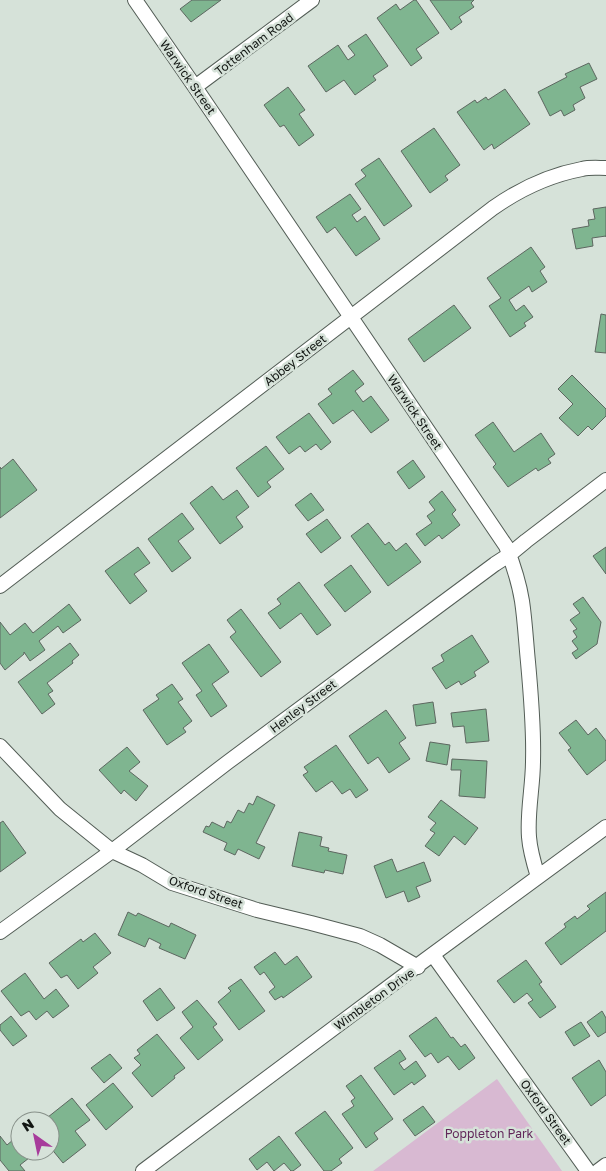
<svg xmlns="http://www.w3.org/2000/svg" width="606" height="1171" font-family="'Golos Text',sans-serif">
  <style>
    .green { fill: #d8b9d2 }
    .building { fill: #7fb590; stroke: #5d6760 }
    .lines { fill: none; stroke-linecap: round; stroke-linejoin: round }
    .minor-casing { stroke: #535d56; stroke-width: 16 }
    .minor { stroke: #fff; stroke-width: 14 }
    .labels { text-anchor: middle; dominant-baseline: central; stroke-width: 5; stroke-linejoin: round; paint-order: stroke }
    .street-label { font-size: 12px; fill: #111512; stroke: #d6e2d9 }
    .park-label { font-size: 12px; fill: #62275a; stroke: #d6e2d9 }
  </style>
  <rect width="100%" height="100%" fill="#d6e2d9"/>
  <path class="green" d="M497,1079L562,1171H373Z"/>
  <path class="building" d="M192,0H221L191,22L180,9Z
    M414,0H416L439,33L416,49L422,58L411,66L377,18L396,4L400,10Z
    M430,0H474L471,3L474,7L459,17L462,22L451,30Z
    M366,34L388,66L373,76L376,80L355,95L344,80L326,92L308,66L338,45L348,60L355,55L348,46Z
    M589,63L597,79L580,87L585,98L573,105L575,110L564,116L561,110L550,116L538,92L567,77L565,74Z
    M288,87L305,110L299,114L314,135L299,146L284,125L280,127L264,105Z
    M505,89L530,124L494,149L492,144L484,150L457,112L475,100L477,103L486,97L488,100Z
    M434,128L460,165L445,176L448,180L430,193L401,151Z
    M379,158L412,206L384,226L355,184L366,176L361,170Z
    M350,194L361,209L352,215L357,222L365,216L380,239L356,256L335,227L327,233L316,217Z
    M606,207V237V236L592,238L593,246L576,249L572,229L589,226L588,220L595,219L593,209Z
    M531,247L545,267L540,271L547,282L532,292L529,286L509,300L516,311L524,305L533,317L524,323L526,326L510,337L489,306L501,298L487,278Z
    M454,305L471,328L424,362L408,339Z
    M601,314L606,315V353L595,352Z
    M353,370L364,384L355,391L363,402L371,396L389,420L371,433L353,410L333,424L318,404L332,394L328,389Z
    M572,375L606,409V416L592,430L588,426L578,436L559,418L573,404L558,389Z
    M309,413L331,442L321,450L316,444L305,452L300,446L289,454L276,437Z
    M493,422L514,452L541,433L555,454L548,459L551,463L538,471L536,468L508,487L493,467L496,464L475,435Z
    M266,446L284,469L267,482L271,487L258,497L236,468Z
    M13,459L37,490L0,518V467L1,469Z
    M413,460L425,477L409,489L397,472Z
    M212,486L223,500L237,490L249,507L236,517L243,527L220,544L190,503Z
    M442,491L456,510L452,514L460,525L442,539L439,535L425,546L416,534L432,523L427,516L435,510L429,502Z
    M311,493L324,510L308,521L295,505Z
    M182,513L194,529L178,541L191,558L172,572L148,539Z
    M327,519L341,538L321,553L306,534Z
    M368,523L385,545L389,542L396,551L406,543L421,562L388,586L351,536Z
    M138,547L150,563L134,574L147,591L130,604L105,571Z
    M606,547V574L593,556Z
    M351,565L371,592L345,612L324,585Z
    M299,582L331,625L317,635L301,613L280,629L268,613L281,604L277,599Z
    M583,597L601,622L597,644L576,659L572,653L578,649L572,641L577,637L573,631L577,629L570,620L580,613L573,604Z
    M69,604L81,620L63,633L58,626L39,641L45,650L30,661L24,652V654L5,670L0,663V622L10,635L25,623L33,633Z
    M241,609L281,662L261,677L230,637L236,632L227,620Z
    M472,635L489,662L474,672L476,676L461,685L459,681L446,689L432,668L444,661L441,655Z
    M70,643L79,655L72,661L73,663L47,683L53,691L48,694L55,704L42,714L18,682Z
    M209,644L229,672L212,684L227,706L211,717L196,695L202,691L182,663Z
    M172,684L183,699L178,702L192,721L183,728L186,732L167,745L143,710L159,699L156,695Z
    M433,702L436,723L416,726L413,705Z
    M486,709L489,741L466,743L464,726L453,727L451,713Z
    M386,710L406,738L399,743L410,759L389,773L378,757L368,764L349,736Z
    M576,720L588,735L596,728L606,741V760L587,775L568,750L571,748L559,733Z
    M430,742L450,745L447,765L426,761Z
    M336,745L368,790L356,798L350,789L342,794L332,781L316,792L303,775L308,772L304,767Z
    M127,747L140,762L129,771L148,786L136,801L124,790L121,794L99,770Z
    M452,759L487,761L485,798L459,796L461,770H451Z
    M257,796L275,805L256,843L265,847L259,859L238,849L235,855L224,850L227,843L203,832L206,826L209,827L212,822L224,828L227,821L231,823L238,810L244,813L249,803L253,805Z
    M441,800L478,828L465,845L454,836L439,856L425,846L435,833L430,830L436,823L428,817Z
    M3,821L26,853L0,872V823Z
    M299,832L322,837L320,846L329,848L328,851L347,855L343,874L325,870L324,873L292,866Z
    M392,859L397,872L424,862L431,881L416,887L420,897L408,902L404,891L386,898L374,866Z
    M606,892V931L561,965L545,943L566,927L564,924L575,916L577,919L590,909L587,906Z
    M128,912L136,916L138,913L169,927L171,923L196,935L185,959L159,948L161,944L149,938L145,947L118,935Z
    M95,933L111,953L93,967L98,973L78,989L67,975L61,978L49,963L81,939L83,942Z
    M275,952L285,965L297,956L312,977L283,998L282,996L275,1000L269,992L275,987L264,972L260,975L254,967Z
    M526,960L542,982L539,984L556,1007L540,1018L528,1003L533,1000L527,993L514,1003L497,981Z
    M25,973L44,999L56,989L69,1006L53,1018L47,1011L36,1020L29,1011L21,1016L1,991Z
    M241,979L265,1011L239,1030L218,1002L231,991L228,988Z
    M160,988L175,1008L157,1021L143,1001Z
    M197,1000L217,1024L213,1027L223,1040L198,1060L180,1038L193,1027L182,1012Z
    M602,1011L606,1018V1032L598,1037L587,1022Z
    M11,1016L27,1036L13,1046L0,1030V1025Z
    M436,1017L451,1038L453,1037L461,1047L465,1044L475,1058L459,1070L448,1056L438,1063L431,1053L425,1057L409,1036Z
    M581,1022L590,1036L574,1046L565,1032Z
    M157,1034L185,1068L174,1076L175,1078L152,1097L132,1073L141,1065L134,1058L140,1054L137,1050Z
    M400,1050L406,1059L399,1063L404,1070L416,1061L426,1076L414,1085L412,1082L394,1095L374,1068Z
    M110,1054L122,1068L104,1083L91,1068Z
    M599,1060L606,1072V1095L591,1106L572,1078Z
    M361,1075L393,1119L374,1133L378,1139L366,1148L342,1114L354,1106L351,1101L355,1098L346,1086Z
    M113,1083L133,1107L106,1130L86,1105Z
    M72,1098L90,1120L75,1131L86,1145L63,1163L50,1147V1121H43Z
    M423,1106L435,1122L415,1136L403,1120Z
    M325,1111L353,1148L339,1159L342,1163L331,1171H324L295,1133Z
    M20,1134V1151H38L20,1165L25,1171H9L0,1160V1136L7,1145Z
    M279,1136L301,1165L293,1171H291L284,1163L274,1171L267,1162L257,1170L249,1159Z"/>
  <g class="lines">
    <defs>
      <path id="minor" d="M135,0L195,87L506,546C513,564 519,582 522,601C525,621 526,642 528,662C531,695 534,728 533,761C533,786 527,812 529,837C530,851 534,864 538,877
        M195,87L312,0
        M0,586L493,208C520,189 550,175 582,169C590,167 598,168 606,168
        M0,746L60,809L112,851L142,865L172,883L257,910L311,923L360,936L380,945L418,967
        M0,932L112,851L228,762L495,564L509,555L526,541L606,480
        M433,955L588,1171
        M143,1171L406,974L606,827
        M598,1171L606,1165"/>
    </defs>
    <use href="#minor" class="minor-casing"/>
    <use href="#minor" class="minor"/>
  </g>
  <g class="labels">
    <g class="street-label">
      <text transform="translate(254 44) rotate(-37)">Tottenham Road</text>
      <text transform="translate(188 77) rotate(55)">Warwick Street</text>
      <text transform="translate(295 360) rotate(-38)">Abbey Street</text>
      <text transform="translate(415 412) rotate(56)">Warwick Street</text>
      <text transform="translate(303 706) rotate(-37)">Henley Street</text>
      <text transform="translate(206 892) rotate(19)">Oxford Street</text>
      <text transform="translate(374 999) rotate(-36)">Wimbleton Drive</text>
      <text transform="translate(546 1112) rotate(54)">Oxford Street</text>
    </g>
    <g class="park-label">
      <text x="489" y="1133">Poppleton Park</text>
    </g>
  </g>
  <g transform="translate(35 1136) rotate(327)"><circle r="24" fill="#d6e2d9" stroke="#879089"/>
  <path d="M0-4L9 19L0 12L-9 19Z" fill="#a73b9b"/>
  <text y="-8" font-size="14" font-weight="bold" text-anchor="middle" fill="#111512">N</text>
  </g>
</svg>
